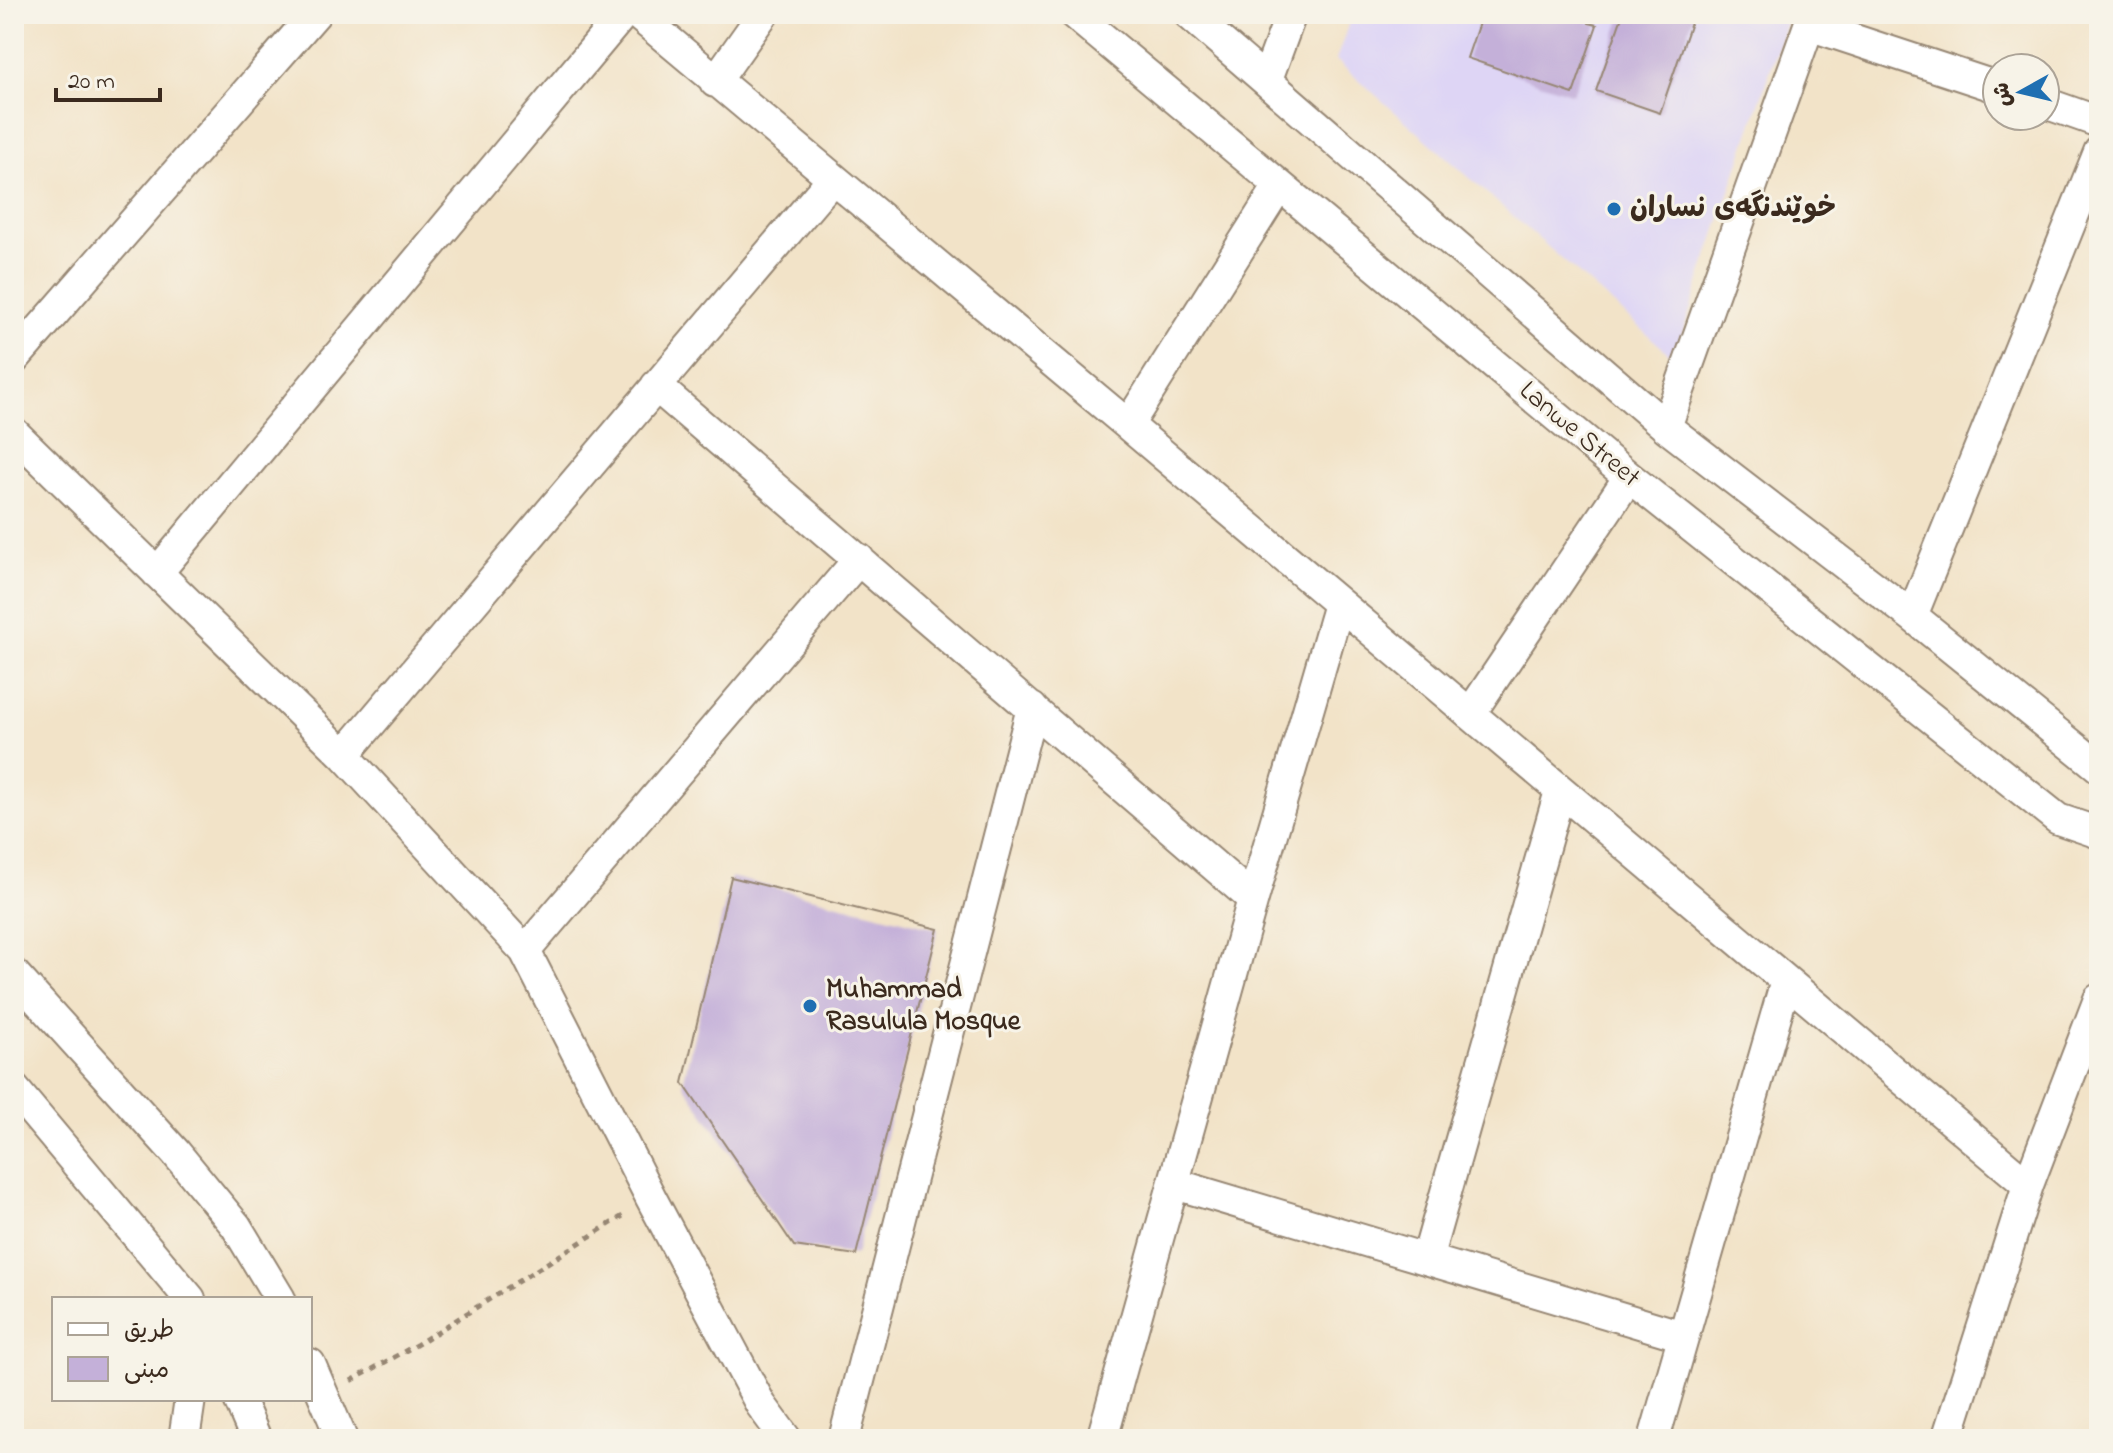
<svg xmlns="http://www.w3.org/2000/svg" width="2113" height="1453" font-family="'Indie Flower','Playpen Sans Arabic',sans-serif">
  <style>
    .built { fill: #ded5f5 }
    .building { fill: #c4b0d9 }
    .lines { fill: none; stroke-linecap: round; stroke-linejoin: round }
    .minor-casing { stroke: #968673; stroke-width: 34 }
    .path { stroke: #968673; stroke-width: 5; stroke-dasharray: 6 6; stroke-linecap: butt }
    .minor { stroke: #fff; stroke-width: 30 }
    .poi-dot { fill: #1f6fb2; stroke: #f7f3e8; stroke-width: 3 }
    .labels { text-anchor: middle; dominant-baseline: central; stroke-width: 6; stroke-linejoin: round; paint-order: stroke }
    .poi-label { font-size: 28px; font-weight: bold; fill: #3b2a1e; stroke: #f7f3e8; text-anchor: start }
    .street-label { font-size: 28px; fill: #3b2a1e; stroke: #f7f3e8 }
  </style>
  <rect width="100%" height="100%" fill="#f7f3e8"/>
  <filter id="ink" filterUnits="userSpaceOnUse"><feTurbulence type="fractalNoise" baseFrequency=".0125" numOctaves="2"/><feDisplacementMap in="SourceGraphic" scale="16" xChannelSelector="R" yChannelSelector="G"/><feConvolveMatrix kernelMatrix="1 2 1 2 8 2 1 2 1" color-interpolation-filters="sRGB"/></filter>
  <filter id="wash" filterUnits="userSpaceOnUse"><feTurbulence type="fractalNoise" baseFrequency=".006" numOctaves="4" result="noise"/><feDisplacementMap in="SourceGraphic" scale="32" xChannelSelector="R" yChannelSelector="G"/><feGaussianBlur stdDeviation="1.8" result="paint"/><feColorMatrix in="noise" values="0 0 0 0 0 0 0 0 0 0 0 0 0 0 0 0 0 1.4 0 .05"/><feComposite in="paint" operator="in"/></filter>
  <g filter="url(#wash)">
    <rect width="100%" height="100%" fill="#f2e3c8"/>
    <path class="built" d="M1352,14H1789L1674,358L1336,60Z"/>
    <g id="blocks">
      <path class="building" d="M1482,14H1592L1589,23L1597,25L1573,94L1467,58Z
        M1623,14H1694L1660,113L1596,91Z
        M731,877L938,929L856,1255L794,1246L683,1083Z"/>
    </g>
  </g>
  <g filter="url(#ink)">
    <use href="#blocks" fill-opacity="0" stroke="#968673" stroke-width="2"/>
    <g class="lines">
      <defs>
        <path id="minor" d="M637,14L1128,425L2028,1185
          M1074,14L1629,477L2058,819L2099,833
          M1189,14L1666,427L1912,616L2099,767
          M1809,25L1997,87
          M1267,79L1291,14
          M715,82L763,14
          M2045,103L2099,122
          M14,359L315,14
          M656,386L1253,899
          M1128,425L1279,186
          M1666,427L1813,14
          M14,433L344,755L525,951L651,1198L761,1405L786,1439
          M157,573L623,14
          M1912,616L2099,152
          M1470,714L1629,477
          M344,755L833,178
          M525,951L859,559
          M14,974L176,1153L236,1226L280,1299
          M14,1089L190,1299
          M1175,1184L1683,1336
          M1427,1259L1560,791
          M310,1364L342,1439
          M239,1399L256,1439
          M184,1439L190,1399
          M844,1439L1032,708
          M1102,1439L1253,899L1339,604
          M1654,1439L1786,981
          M1947,1439L2028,1185L2099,999"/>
      </defs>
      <use href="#minor" class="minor-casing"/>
      <path class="path" d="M2045,73L2049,63
        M351,1381L416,1345L626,1214"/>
      <use href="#minor" class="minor"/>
    </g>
  </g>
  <g class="poi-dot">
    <circle cx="1614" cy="209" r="8"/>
    <circle cx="810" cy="1006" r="8"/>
  </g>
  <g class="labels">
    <g class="poi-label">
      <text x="1630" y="209">خوێندنگەی نساران</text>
      <text x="826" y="990">Muhammad<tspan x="826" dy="32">Rasulula Mosque</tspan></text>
    </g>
    <g class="street-label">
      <text transform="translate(1579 435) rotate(40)">Lanwe Street</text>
    </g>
  </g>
  <rect width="2113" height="1453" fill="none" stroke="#f7f3e8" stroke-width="48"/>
  <rect x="52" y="1297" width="260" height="104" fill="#f7f3e8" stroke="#aca397" stroke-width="2"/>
  <rect x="68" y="1323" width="40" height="12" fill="#ffffff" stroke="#aca397" stroke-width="2"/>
  <text x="124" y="1337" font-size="24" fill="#3b2a1e">طريق</text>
  <rect x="68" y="1357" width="40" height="24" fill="#c4b0d9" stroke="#aca397" stroke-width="2"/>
  <text x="124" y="1377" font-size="24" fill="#3b2a1e">مبنى</text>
  <g transform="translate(2021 92) rotate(262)"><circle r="38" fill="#f7f3e8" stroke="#aca397" stroke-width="2"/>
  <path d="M0-6L14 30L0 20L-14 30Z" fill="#1f6fb2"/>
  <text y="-12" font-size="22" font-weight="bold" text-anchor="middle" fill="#3b2a1e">ش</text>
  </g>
  <path d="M56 88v12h104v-12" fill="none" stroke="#3b2a1e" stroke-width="4"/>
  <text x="68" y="88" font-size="24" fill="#3b2a1e" stroke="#f7f3e8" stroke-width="6" paint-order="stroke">20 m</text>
</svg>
